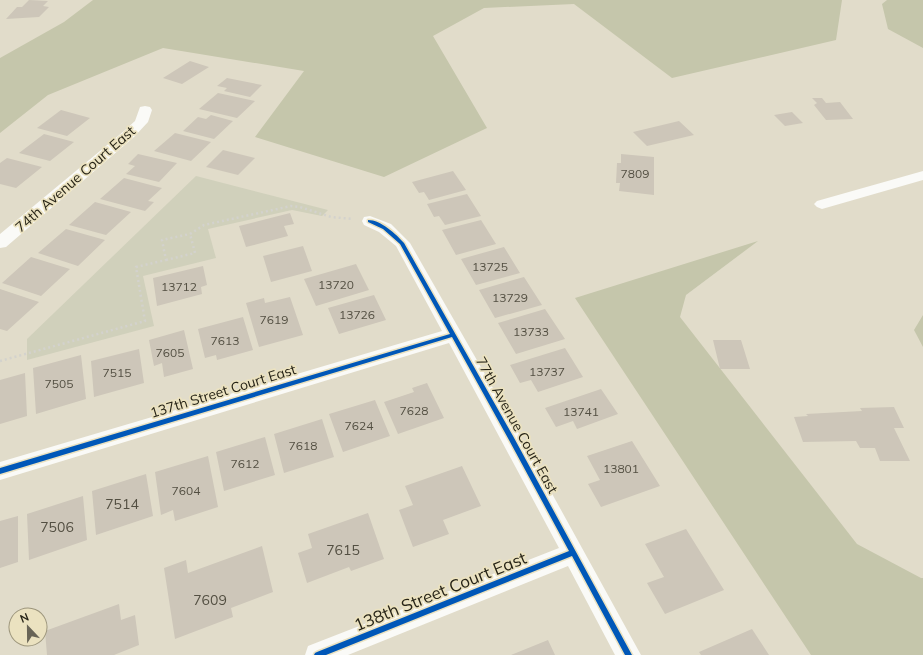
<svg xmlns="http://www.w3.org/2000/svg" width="923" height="655" font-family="Mulish,sans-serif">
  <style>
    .green { fill: #d0d0bb }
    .forest { fill: #c5c6ab }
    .building { fill: #cdc6b9 }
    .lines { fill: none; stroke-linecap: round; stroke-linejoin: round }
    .path { stroke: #d3d2cd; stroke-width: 2.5; stroke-dasharray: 2 3; stroke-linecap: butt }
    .street { fill: #fafaf7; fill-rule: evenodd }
    .cycleway-casing { stroke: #ebe2c0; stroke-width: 3 }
    .cycleway { fill: #0057b8; fill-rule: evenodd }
    .labels { text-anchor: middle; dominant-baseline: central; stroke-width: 3.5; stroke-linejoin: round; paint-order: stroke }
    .number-label { font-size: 12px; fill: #534f42 }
    .street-label { font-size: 14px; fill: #272417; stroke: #ebe2c0 }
    .near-number-label { font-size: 14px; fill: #534f42 }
    .near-street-label { font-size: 17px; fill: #272417; stroke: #ebe2c0 }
  </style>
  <rect width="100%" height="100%" fill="#e1dcca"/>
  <path class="green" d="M196,176L328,210L322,216L292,210L208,229L216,258L143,276L154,326L27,360V339Z"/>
  <path class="forest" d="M93,0H842L836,40L672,78L574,4L484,8L433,36L487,128L384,177L255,137L304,71L163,48L48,95L0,133V58L64,22Z
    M887,0H923V48L888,29L882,4Z
    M758,241L686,295L680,317L857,544L921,578H923V655H811L575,298Z
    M923,315V347L914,330Z"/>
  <path class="building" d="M29,0L48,1L43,6L49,7L39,17L6,19L17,7H22Z
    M190,61L209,67L182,84L163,78Z
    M227,78L262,85L250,97L224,91L227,88L217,86Z
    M218,93L255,101L237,118L199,109Z
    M812,98H822L826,103L840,102L853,119L826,120L814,105L817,103Z
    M61,110L90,118L67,136L37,128Z
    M792,112L803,123L785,126L774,115Z
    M211,115L233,121L214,139L183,131L198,117L206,119Z
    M679,121L694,135L647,146L633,132Z
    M175,133L211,142L191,161L154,151Z
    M44,134L74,142L50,161L19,153Z
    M223,150L255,158L238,175L206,167Z
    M138,154L177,163L159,182L126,174L135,166L128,164Z
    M621,154L654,157V195L619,191L620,183H616L617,163H621Z
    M7,158L42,167L16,188L0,184V163Z
    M453,171L466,190L429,200L424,192L419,193L412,182Z
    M124,178L162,188L148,201L154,202L145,211L100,199Z
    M467,194L481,216L445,225L439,216L434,217L427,204Z
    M95,202L131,212L106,235L69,225Z
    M290,213L294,224L284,226L288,236L246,247L239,226Z
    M481,220L496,244L456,255L442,230Z
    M66,229L105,240L78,266L38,253Z
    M303,246L312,271L271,282L263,256Z
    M504,247L520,273L476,285L461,259Z
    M31,257L70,269L41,296L2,283Z
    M356,264L369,290L316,306L304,279Z
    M203,266L207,285L201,287L202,294L157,306L153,278Z
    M524,277L542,305L495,318L479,290Z
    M0,289L39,302L7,331L0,329Z
    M374,295L386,320L339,334L328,308Z
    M290,297L303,335L259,347L246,303L264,298L265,303Z
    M545,309L565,339L516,354L498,323Z
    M243,317L253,350L217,360L216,355L205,358L198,329Z
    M184,330L193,369L164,377L162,363L154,366L149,340Z
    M713,340H741L750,369H720Z
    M565,348L583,377L538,392L531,380L520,383L510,365Z
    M139,349L144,383L94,397L91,361Z
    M81,355L86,399L36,414L33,368Z
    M25,373L27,416L0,424V380Z
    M427,383L444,418L398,434L384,402L414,392L412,388Z
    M601,389L618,414L577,429L573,421L556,427L545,408Z
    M375,400L390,436L343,452L329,414Z
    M894,407L904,428H894L910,461H880L875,448H860L856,441L803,442L794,417L808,416L806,414L862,411L860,408Z
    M322,419L334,457L284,473L274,434Z
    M265,437L275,475L224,491L216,452Z
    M632,441L660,486L601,507L588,484L600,480L587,456Z
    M208,456L218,507L175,521L173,510L161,515L155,472Z
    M462,466L481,506L443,520L449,534L413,547L399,510L413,505L405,486Z
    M146,474L153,516L96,535L92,491Z
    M83,496L87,540L29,560L27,514Z
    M368,513L384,559L351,571L349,567L307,583L298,553L312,548L308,534Z
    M18,516V562L0,568V521Z
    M686,529L724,590L665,614L647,583L664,577L645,544Z
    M262,546L273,592L231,608L233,617L175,639L164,568L186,560L188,573Z
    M119,604L121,620L135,615L139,645L114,655H47L45,631Z
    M752,629L769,655H701L699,652Z
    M548,640L555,655H511Z"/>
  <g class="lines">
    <path class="path" d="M166,260L195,253L190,234
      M0,361L145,321L136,267L166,260L162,240L190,234L204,225L291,206L300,207L331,217L353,219"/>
    <path class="street" d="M145,106L150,107L152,110L148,122L134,137L6,247L0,248V234L124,131L135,121L140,107Z
      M923,171V180L822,209L817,207L814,204L817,201Z
      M370,216L391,224L410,243L518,432L641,655H615L568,566L348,655H305L308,646L559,548L449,343L0,480V462L442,331L396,246L379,232L364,225L362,221L364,217Z"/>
    <defs>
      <path id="cycleway" d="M368,220C381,220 396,234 404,243L513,436L632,655H625L572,556L326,655H314L315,653L317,652L569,551L509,440L452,337L0,474V468L450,334L400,244L383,229L368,222Z"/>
    </defs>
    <use href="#cycleway" class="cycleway-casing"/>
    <use href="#cycleway" class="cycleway"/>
  </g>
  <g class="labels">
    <g class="number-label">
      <text x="635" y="173">7809</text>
      <text x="490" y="266">13725</text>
      <text x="336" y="284">13720</text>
      <text x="179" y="286">13712</text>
      <text x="510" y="297">13729</text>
      <text x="357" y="314">13726</text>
      <text x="274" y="319">7619</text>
      <text x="531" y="331">13733</text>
      <text x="225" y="340">7613</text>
      <text x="170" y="352">7605</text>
      <text x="547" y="371">13737</text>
      <text x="117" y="372">7515</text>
      <text x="59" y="383">7505</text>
      <text x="414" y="410">7628</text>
      <text x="581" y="411">13741</text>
      <text x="359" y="425">7624</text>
      <text x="303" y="445">7618</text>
      <text x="245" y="463">7612</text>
      <text x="621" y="468">13801</text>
      <text x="186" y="490">7604</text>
    </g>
    <g class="street-label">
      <text transform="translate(75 179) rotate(-41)">74th Avenue Court East</text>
      <text transform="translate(223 391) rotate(-17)">137th Street Court East</text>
      <text transform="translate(517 425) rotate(61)">77th Avenue Court East</text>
    </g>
    <g class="near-number-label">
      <text x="122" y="504">7514</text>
      <text x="57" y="527">7506</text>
      <text x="343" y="550">7615</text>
      <text x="210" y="600">7609</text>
    </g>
    <g class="near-street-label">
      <text transform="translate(440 591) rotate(-22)">138th Street Court East</text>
    </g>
  </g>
  <g transform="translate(28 627) rotate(338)"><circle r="19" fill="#ebe2c0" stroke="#9d967c"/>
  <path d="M0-3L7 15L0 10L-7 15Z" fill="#686456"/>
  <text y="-6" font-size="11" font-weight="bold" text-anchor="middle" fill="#272417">N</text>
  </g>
</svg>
